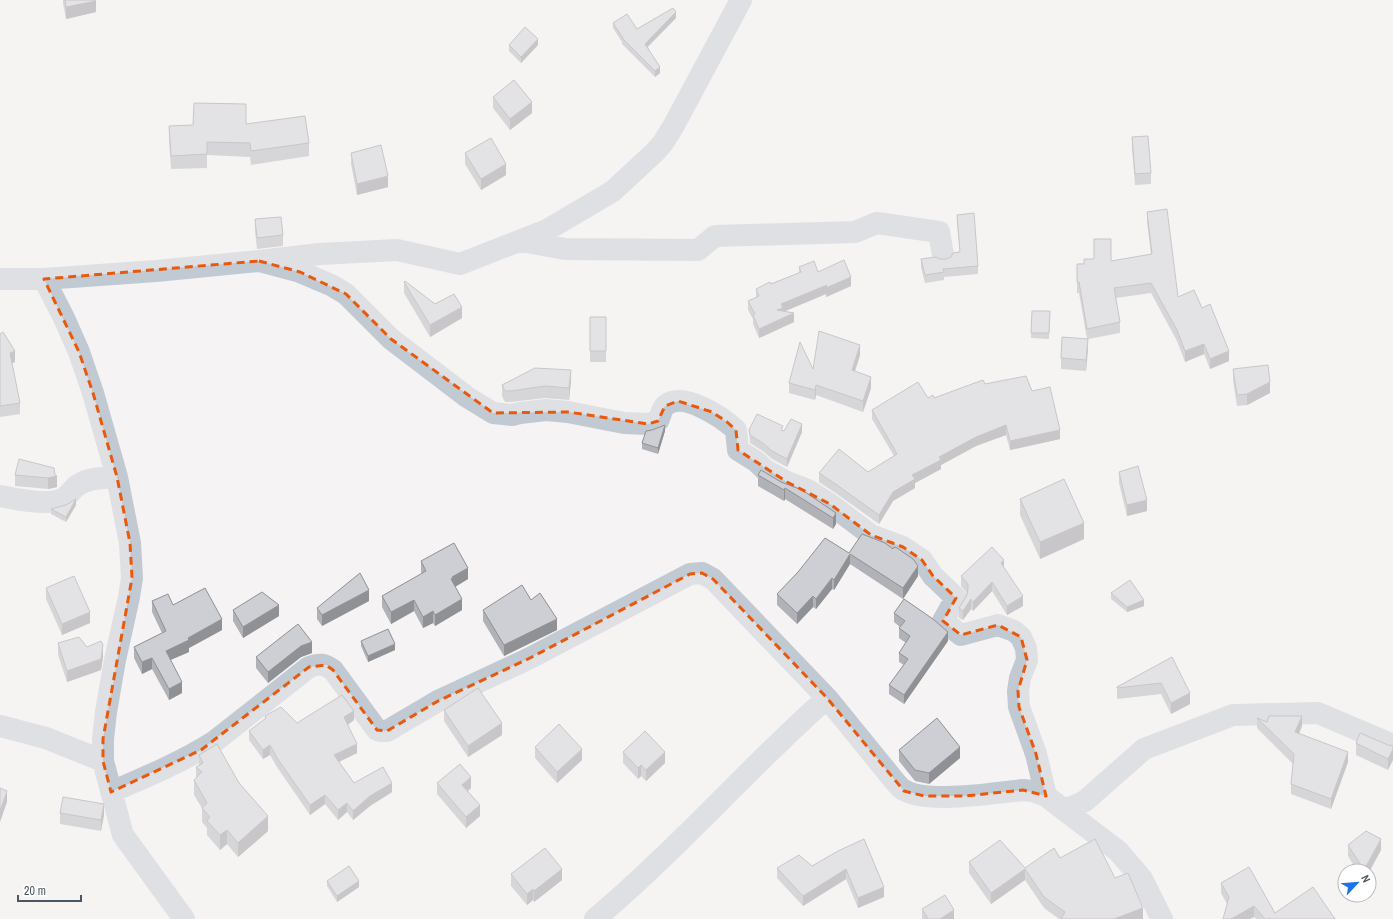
<svg xmlns="http://www.w3.org/2000/svg" width="1393" height="919" font-family="'Archivo Narrow',sans-serif">
  <style>
    .lines { fill: none; stroke-linecap: round; stroke-linejoin: round }
    .minor { stroke: #c1cad2; stroke-width: 22 }
    .wall { fill: #b0b2b7 }
    .shaded-wall { fill: #909195 }
    .building { fill: #cdcfd5; stroke: #909195 }
    .marked { fill: none; stroke: #e8590c; stroke-width: 3; stroke-dasharray: 8 5; stroke-linejoin: round }
  </style>
  <rect width="100%" height="100%" fill="#f5f3f3"/>
  <g class="lines">
    <path class="minor" d="M521,241L565,249L698,250L715,236L855,232L877,223L939,232L943,255
      M259,261L300,272L331,285L346,294L391,339L467,397L493,413L512,415L520,413L546,410L568,412L624,423L648,424L658,421C661,416 661,409 666,405C684,391 723,418 736,430L738,450L757,462L764,469L787,482L808,490L830,504L871,535L903,547L922,560L933,576L956,598L943,621L961,635L998,625L1014,631L1021,637L1026,648L1027,660L1020,678L1018,691L1019,707L1036,754L1046,796
      M0,279H44L156,271L259,261L320,254L397,250L460,264L547,230L613,191L655,152L663,143L674,125L741,0
      M44,279L64,318L79,352L93,393L117,477L130,543L132,578L129,597L115,660L106,712L103,739V761L123,835L184,919
      M0,496C15,499 48,506 62,499C69,496 72,489 78,485C89,477 105,478 117,477
      M0,726L46,738L103,761
      M111,792C146,777 182,762 215,741L309,667C320,663 324,664 333,670L377,730L381,731H387L438,701L530,658L690,574L702,573L713,579L827,698L897,784C899,786 901,789 904,790C926,804 996,793 1023,790L1032,791L1046,796L1118,851L1142,879L1162,919
      M1065,810L1085,801L1144,749L1233,715L1318,713L1393,745
      M595,919C677,850 747,769 827,698"/>
  </g>
  <path class="wall" d="M63,0H95L96,12L66,19L63,3Z
    M676,18L648,47L660,73L655,77L622,44V42L613,28V23L637,29Z
    M509,45H538L521,63L509,51Z
    M493,97L532,113L510,130L493,108Z
    M246,124L309,143V156L251,165L250,157L207,155V168L171,169L169,139V126Z
    M1132,137L1151,173V184L1135,185L1132,148Z
    M351,153L388,187L357,195L351,164Z
    M465,153L506,175L481,190L465,164Z
    M1147,212L1178,297L1229,361L1210,369L1204,354L1185,362L1177,341L1151,293L1116,298L1120,322V333L1088,339L1086,371L1061,369V358L1087,339L1079,293H1077V264L1111,261L1151,255L1147,222Z
    M957,215L978,266V274L944,277V280L925,283L921,267V259H946L960,252L957,223Z
    M255,219L283,235V246L257,249L255,231Z
    M799,267L818,272L851,286L826,297V294L785,311L794,322L759,338L753,324V319L748,310V301L756,298V289L799,273Z
    M404,282L435,304L462,318L430,337L404,293Z
    M1032,311H1050L1049,339L1031,338Z
    M590,317H606V362H590Z
    M0,334L15,362L12,363L20,403V414L0,417Z
    M860,355L855,371L871,388L863,412L816,395L815,400L789,393V383L813,369Z
    M1233,369L1270,393L1247,405L1237,406L1233,380Z
    M571,381L569,400L545,398L511,402H505L502,396V385Z
    M985,384L1032,391L1060,439L1010,450L1006,435L976,446L941,465V469L915,483V488L893,501L879,524L837,494L819,482V473L868,472L894,456L872,419V410L928,398H934Z
    M749,430H783L784,431L802,432L787,467L772,459L764,452L750,443Z
    M665,431L658,454L642,449V443Z
    M761,470L836,513V524L833,529L785,499L784,501L758,486V475Z
    M1119,472L1147,511L1127,516L1119,483Z
    M15,475H55L57,487L48,489L15,486Z
    M1020,499L1084,539L1040,559L1020,515Z
    M76,505L66,522L51,514V509Z
    M849,553L918,576L903,599L850,564L834,590L832,589L816,609L813,607L797,624L777,605V594Z
    M421,561L468,579L455,587L462,610L435,626L433,623L423,628L414,611L391,624L382,607V596L422,574L421,572Z
    M1004,568L1023,606L1007,615L992,591L973,611L971,609L963,620L959,618V608L967,593L961,586V576Z
    M46,588L90,623L62,635L46,599Z
    M1111,593L1144,606L1127,612L1111,599Z
    M531,600L557,630L504,656L483,621V610Z
    M152,601L173,605L222,630L189,648V652L170,660L182,693L169,700L152,669L142,674L134,658V647L162,633L152,612Z
    M369,601L322,626L317,619V608Z
    M233,610L279,616L243,638L233,621Z
    M894,613L948,641L904,704L889,694V685L904,665L899,662V653L906,643L899,638V628L900,627L894,622Z
    M361,641L395,650L368,662L361,646Z
    M58,643L87,647L103,657L101,670L67,682L58,655Z
    M312,653L301,657L268,683L256,668V657Z
    M1172,657L1190,704L1171,714L1161,694L1117,699V687Z
    M444,710L502,735L468,757L444,721Z
    M265,716L297,723L354,720L348,725L357,753L339,762L354,783L392,792L370,806L353,820L347,812L338,820L325,804L310,815L277,767L270,755L263,759L249,740V731L265,719Z
    M1257,718L1267,722L1302,726L1299,734L1348,762L1331,809L1291,794V784L1293,764L1257,728Z
    M1356,743L1393,746L1388,770L1356,755Z
    M535,747L582,760L557,783L535,758Z
    M899,750L960,758L929,784L915,781L899,761Z
    M623,752L665,763L646,781L641,776L638,779L623,763Z
    M199,755L239,783L268,831L238,857L227,844L220,850L207,835V828L202,822V808L194,795V780L196,778V767L199,766Z
    M437,783L471,788L468,791L480,816L466,828L437,794Z
    M60,813L104,815L101,831L60,824Z
    M1348,845L1381,850L1369,872V871H1357L1348,856Z
    M838,851L884,897L858,908L846,879L803,906L777,878V868L812,866Z
    M1060,858L1115,878L1143,919H1059L1044,908L1025,880L991,904L969,873V862L1025,868Z
    M511,874L562,880L534,902L533,900L527,905L511,886Z
    M327,881L359,887L337,902L327,886Z
    M1221,883L1275,913L1335,919H1256L1254,917L1227,904L1221,893Z
    M922,909L954,919H922Z"/>
  <path class="shaded-wall" d="M96,1V12L66,19V7Z
    M676,12V18L645,49V44Z
    M538,39V45L521,63V57Z
    M660,67V73L655,77V71Z
    M532,102V113L510,130V119Z
    M506,164V175L481,190V179Z
    M388,176V187L357,195V184Z
    M851,277V286L826,297V294L783,312L777,310L781,304L827,285Z
    M462,307V318L430,337V325Z
    M794,313V322L759,338V329Z
    M1088,339V350L1086,371V360Z
    M1204,344V354L1185,362V351Z
    M860,345V355L852,380V370Z
    M15,351V362L10,364V353Z
    M1229,351V361L1210,369V359Z
    M571,370V381L569,400V388Z
    M871,377V388L863,412V401Z
    M1270,382V393L1247,405V394Z
    M816,385V395L815,400V390Z
    M802,424V432L787,467V459Z
    M665,425V431L658,454V448Z
    M1006,425V435L976,446L941,465V469L915,483V488L893,501L879,524V515L893,492L912,475L939,457L976,437Z
    M1060,430V439L1010,450V441Z
    M57,476V487L48,489V478Z
    M785,488V499L784,501V490Z
    M76,499V505L66,522V517Z
    M1147,500V511L1127,516V505Z
    M836,513V524L833,529V518Z
    M1084,523V539L1040,559V542Z
    M850,554V564L834,590V580Z
    M1004,560V570L1001,563Z
    M918,566V576L903,599V588Z
    M468,568V579L453,588L451,579L452,577Z
    M832,578V589L816,609V599Z
    M992,582V591L973,611V602Z
    M369,590V601L322,626V615Z
    M813,596V607L797,624V613Z
    M1023,596V606L1007,615V606Z
    M462,599V610L435,626V615Z
    M971,599V609L963,620V611Z
    M414,600V611L391,624V612Z
    M1144,600V606L1127,612V607Z
    M279,605V616L243,638V627Z
    M433,611V623L423,628V617Z
    M90,612V623L62,635V624Z
    M222,619V630L189,648V652L166,662V651Z
    M557,619V630L504,656V645Z
    M948,632V641L904,704V695Z
    M312,642V653L301,657L268,683V672L301,646Z
    M395,644V650L368,662V656Z
    M103,645V657L101,670L67,682V671Z
    M152,658V669L142,674V662Z
    M182,682V693L169,700V689Z
    M1190,693V704L1171,714V703Z
    M354,711V720L344,727V717Z
    M1302,716V726L1295,742V732Z
    M502,723V735L468,757V746Z
    M357,744V753L334,764V755Z
    M270,745V755L263,759V750Z
    M960,747V758L929,784V773Z
    M582,749V760L557,783V772Z
    M1393,749V760L1388,770V759Z
    M665,752V763L646,781V770Z
    M1348,752V762L1331,809V799Z
    M641,765V776L638,779V768Z
    M471,777V788L462,796V785Z
    M392,783V792L370,806L353,820V811L370,796Z
    M7,791V802L0,822V811Z
    M325,795V804L310,815V805Z
    M347,803V812L338,820V810Z
    M104,804V815L101,831V820Z
    M480,805V816L466,828V817Z
    M268,816V831L238,857V843Z
    M227,830V844L220,850V835Z
    M1381,839V850L1369,872V871H1364Z
    M562,869V880L534,902V891Z
    M846,869V879L803,906V896Z
    M1025,869V880L991,904V893Z
    M359,881V887L337,902V896Z
    M884,887V897L858,908V898Z
    M533,889V900L527,905V894Z
    M1254,906V917L1250,919H1231Z
    M1143,908V919H1114Z
    M954,910V919H940Z"/>
  <path class="building" d="M65,0H95L96,1L66,7Z
    M673,8L676,12L645,44L660,67L655,71L622,38H623L613,23L627,14L637,29Z
    M525,27L538,39L521,57L509,45Z
    M514,80L532,102L510,119L493,97Z
    M194,103L246,104V124L305,116L309,143L251,151L250,143L207,142V154L171,156L169,126L193,125Z
    M1148,136L1151,173L1135,174L1132,137Z
    M491,138L506,164L481,179L465,153Z
    M381,145L388,176L357,184L351,153Z
    M1167,209L1178,297L1194,290L1202,308L1210,304L1229,351L1210,359L1204,344L1185,351L1177,330L1151,283L1114,288L1120,322L1087,329L1079,282H1077V264H1084V259H1094V239H1111V261L1152,254L1147,212Z
    M974,213L978,266L943,269L944,272L925,275L921,259L936,257L939,259H946L951,257L953,253L960,252L957,215Z
    M281,217L283,235L257,238L255,219Z
    M844,260L851,277L826,288L827,285L781,304L783,308L777,310L794,313L759,329L753,315L755,314L748,301L759,296L756,289L770,282L771,284L801,272L799,267L814,261L818,272Z
    M405,281L435,304L454,294L462,307L430,325L404,282Z
    M1032,311H1050L1049,333H1031Z
    M590,317H606V351H590Z
    M819,331L860,345L852,370L871,377L863,401L816,385L815,390L789,383L800,342L813,369Z
    M3,332L15,351L10,353L20,403L0,406V334Z
    M1062,337L1088,339L1086,360L1061,358Z
    M1268,365L1270,382L1247,394L1237,395L1233,369Z
    M535,368L571,370L569,388L545,386L511,391H505L502,385Z
    M1026,376L1032,391L1050,387L1060,430L1010,441L1006,425L976,437L939,457L941,460L912,475L915,479L893,492L879,515L837,485L819,473L839,449L868,472L897,454L872,410L918,382L928,398L933,395L934,398L983,380L985,384Z
    M757,414L783,426L781,430L784,431L791,419L802,424L787,459L772,451L764,444L750,435L749,430Z
    M665,425L658,448L642,443L646,431L652,430Z
    M19,459L54,468L55,475L57,476L48,478L15,475Z
    M1138,466L1147,500L1127,505L1119,472Z
    M761,470L781,482L802,490L836,513L833,518L785,488L784,490L758,475Z
    M1064,479L1084,523L1040,542L1020,499Z
    M76,499L66,517L51,509L66,505Z
    M862,534L885,543L893,549L894,547L897,548L913,559L918,566L903,588L850,554L834,580L832,578L816,599L813,596L797,613L777,594L798,572L825,538L849,553Z
    M454,543L468,568L452,577L453,578L451,579L462,599L435,615L433,611L423,617L414,600L391,612L382,596L426,571L421,561Z
    M992,547L1004,560L1001,563L1023,596L1007,606L992,582L973,602L971,599L963,611L959,608L967,595L968,589V584L961,576Z
    M360,573L369,590L322,615L317,608Z
    M74,576L90,612L62,624L46,588Z
    M1130,580L1144,600L1127,607L1111,593Z
    M522,585L531,600L540,593L557,619L504,645L483,610Z
    M205,588L222,619L188,638L189,640L166,651L182,682L169,689L152,658L142,662L134,647L166,631L152,601L168,594L173,605Z
    M262,592L279,605L243,627L233,610Z
    M904,599L933,619L948,632L904,695L889,685L908,659L899,653L910,636L899,628L905,621L894,613Z
    M298,624L312,642L301,646L268,672L256,657Z
    M388,629L395,644L368,656L361,641Z
    M79,637L87,647L101,641L103,645L101,659L67,671L58,643Z
    M1172,657L1190,693L1171,703L1161,683L1117,688V687Z
    M478,688L502,723L468,746L444,710Z
    M342,695L354,711L344,717L357,744L334,755L354,783L383,767L392,783L370,796L353,811L347,803L338,810L325,795L310,805L277,758L270,745L263,750L249,731L266,718L265,716L281,707L297,723Z
    M1269,716H1302L1295,732L1348,752L1331,799L1291,784L1294,754L1257,718L1267,722Z
    M937,718L960,747L929,773L915,770L899,750Z
    M559,724L582,749L557,772L535,747Z
    M645,731L665,752L646,770L641,765L638,768L623,752Z
    M1360,733L1388,745L1393,746V749L1388,759L1356,743Z
    M217,744L239,783L268,816L238,843L227,830L220,835L207,821L210,817L202,808L207,803L194,780L202,772L196,767L203,763L199,755Z
    M460,764L471,777L462,785L480,805L466,817L437,783Z
    M0,788L7,791L0,811Z
    M63,797L104,804L101,820L60,813Z
    M1366,831L1381,839L1364,870L1348,845Z
    M864,839L884,887L858,898L846,869L803,896L777,868L799,855L812,866L838,851Z
    M1095,839L1115,878L1128,873L1143,908L1114,919H1061L1065,912L1044,897L1025,869L991,893L969,862L1000,840L1025,868L1054,848L1060,858Z
    M545,848L562,869L534,891L533,889L527,894L511,874Z
    M349,866L359,881L337,896L327,881Z
    M1249,867L1275,913L1313,887L1335,919H1265L1254,906L1231,919H1223L1229,897L1221,883Z
    M945,895L954,910L940,919H928L922,909Z"/>
  <path d="M0 0H1393V919H0ZM259,261L300,272L346,294L391,339L493,413L568,412L648,424L658,421L665,406L678,401L712,412L727,422L736,430L738,450L787,482L830,504L871,535L903,547L922,560L933,576L956,598L943,621L961,635L998,625L1021,637L1027,660L1018,691L1019,707L1036,754L1046,796L1023,790L965,796H924L904,791L827,698L713,579L702,573L690,574L530,658L438,701L387,731L377,730L333,670L326,665L309,667L201,750L111,792L103,761V739L132,578L130,543L117,477L93,393L79,352L44,279Z" fill="#f5f3f3" fill-opacity=".55" fill-rule="evenodd"/>
  <path class="marked" d="M259,261L300,272L346,294L391,339L493,413L568,412L648,424L658,421L665,406L678,401L712,412L727,422L736,430L738,450L787,482L830,504L871,535L903,547L922,560L933,576L956,598L943,621L961,635L998,625L1021,637L1027,660L1018,691L1019,707L1036,754L1046,796L1023,790L965,796H924L904,791L827,698L713,579L702,573L690,574L530,658L438,701L387,731L377,730L333,670L326,665L309,667L201,750L111,792L103,761V739L132,578L130,543L117,477L93,393L79,352L44,279Z"/>
  <g transform="translate(1357 883) rotate(64)"><circle r="19" fill="#ffffff" stroke="#b7bbc0"/>
  <path d="M0-3L7 15L0 10L-7 15Z" fill="#1a73e8"/>
  <text y="-6" font-size="11" font-weight="bold" text-anchor="middle" fill="#4a5661">N</text>
  </g>
  <path d="M18 895v6h63v-6" fill="none" stroke="#4a5661" stroke-width="2"/>
  <text x="24" y="895" font-size="12" fill="#4a5661" stroke="#ffffff" stroke-width="3" paint-order="stroke">20 m</text>
</svg>
